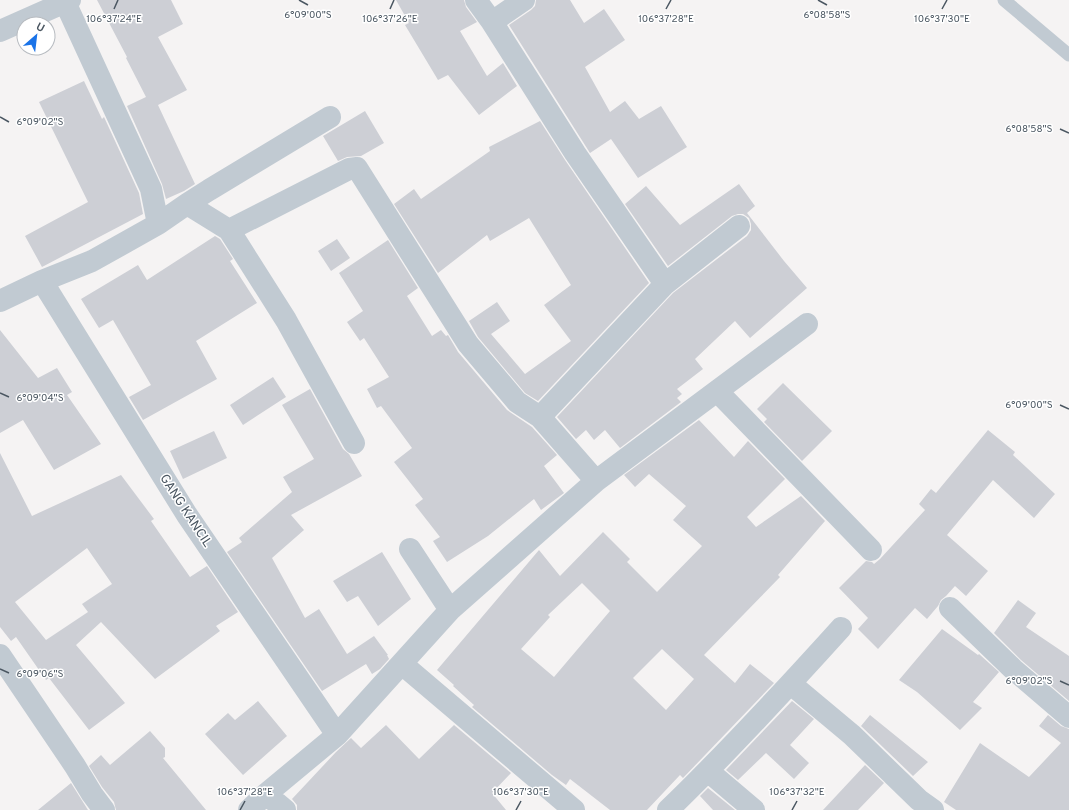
<svg xmlns="http://www.w3.org/2000/svg" width="1069" height="810" font-family="Overpass,sans-serif">
  <style>
    .building { fill: #cdcfd5; fill-rule: evenodd }
    .lines { fill: none; stroke-linecap: round; stroke-linejoin: round }
    .service { stroke: #c1cad2; stroke-width: 13 }
    .minor { stroke: #c1cad2; stroke-width: 22 }
    .ticks { fill: none; stroke: #4a5661; stroke-width: 1.5 }
    .labels { text-anchor: middle; dominant-baseline: central; stroke-width: 3; stroke-linejoin: round; paint-order: stroke }
    .street-label { font-size: 13px; fill: #4a5661; stroke: #fff }
    .ticks-label { font-size: 10px; text-anchor: middle; fill: #4a5661; stroke: #fff; stroke-width: 3; stroke-linejoin: round; paint-order: stroke }
  </style>
  <rect width="100%" height="100%" fill="#f5f3f3"/>
  <path class="building" d="M97,0H171L183,24L158,37L187,90L158,105L195,184L184,191L166,199L162,184L127,106L146,97L126,58L127,57Z
    M396,0H464L466,7L477,22L460,31L487,76L503,63L517,86L479,115L448,75L438,80L405,25L409,23Z
    M536,0H570L584,23L604,9L625,40L585,67L610,112L625,101L639,119L661,106L687,147L638,178L611,139L590,153L509,25L531,10L535,6Z
    M84,81L102,119L104,117L139,193L143,214L42,267L25,236L88,202L39,102Z
    M365,111L384,143L361,156L347,157L338,161L323,136Z
    M540,121L565,160L649,283L538,401L525,393L478,337L469,321L497,302L510,321L491,334L525,374L571,341L544,305L571,285L529,218L490,241L487,235L438,273L394,204L414,189L421,199L490,151L489,147Z
    M739,184L755,206L747,213L784,261L807,288L750,338L735,321L695,359L703,369L677,389L682,394L677,398L681,402L620,448L605,430L594,440L586,430L576,439L557,417L673,293L747,236L751,230V224L749,218L743,214H738L732,216L668,266L625,204L646,186L680,225Z
    M215,236L220,239L233,259L230,261L257,303L196,341L217,379L143,420L129,397L151,385L113,320L99,328L81,299L138,265L147,280Z
    M337,239L350,258L331,271L318,251Z
    M388,240L418,288L407,296L432,336L441,330L446,336L448,335L458,352L507,410L532,427L557,455L544,466L564,493L541,510L534,499L488,536L447,562L433,541L440,537L415,505L423,499L394,462L412,448L381,406L377,408L367,389L389,377L364,338L360,341L347,322L363,311L339,273Z
    M0,330L38,378L57,368L72,392L67,395L101,444L54,470L23,420L0,433Z
    M273,377L286,397L243,425L230,405Z
    M783,383L832,431L802,461L764,422L767,419L757,409Z
    M310,389L343,449L349,454L362,476L291,515L304,530L272,558L305,618L319,609L347,654L374,636L388,655H387L389,659L380,669L372,674L366,664L322,691L227,552L242,542L239,538L292,492L283,477L314,459L282,405Z
    M699,420L734,457L748,441L785,479L747,517L756,527L801,496L825,521L778,575L780,577L704,655L735,683L750,664L774,683L683,778L680,775L647,810H610L570,779L566,785L552,775L472,707L474,705L453,686L454,685L437,670L539,550L560,576L603,532L630,559L627,562L657,592L702,546L673,520L686,506L649,474L635,487L624,475ZM582,583L610,611L554,677L521,649L550,617L548,615ZM662,649L694,679L666,710L633,678Z
    M988,430L1015,452L1013,455L1055,494L1034,518L993,480L947,535L988,571L966,596L955,586L946,596L941,600L938,606L927,619L915,608L878,649L858,629L868,618L839,588L866,561L872,562L874,564L880,559L925,510L919,504L931,489L936,493Z
    M214,431L227,458L183,479L170,451Z
    M0,453L32,516L121,475L154,519L151,521L190,577L207,566L238,612L216,626L220,631L155,679L101,622L76,645L125,703L89,730L49,678L46,680L16,637L11,641L0,627ZM87,548L112,584L82,604L88,612L46,640L15,602Z
    M382,552L411,599L378,626L358,596L347,602L333,581Z
    M1018,600L1036,613L1026,627L1069,656V701L1021,660L994,633Z
    M942,629L978,655L979,654L999,672L973,702L982,708L960,730L917,692L899,680Z
    M258,701L287,736L243,775L205,734L228,713L235,720Z
    M792,701L814,719L790,745L809,763L794,779L766,753L738,780L726,770Z
    M870,715L928,762L913,776L861,726Z
    M1048,715L1061,726L1069,729V810H956L944,802L980,743L1029,777L1061,743L1039,726Z
    M386,725L419,759L454,725L511,773L492,793L506,810H297V805L292,799L336,752L351,738L361,748Z
    M150,731L165,748V757L163,758L206,810H116L114,802L102,787L89,766L101,755L110,765Z
    M865,765L884,783L858,810H823Z
    M71,783L88,810H38Z
    M708,788L735,810H713L700,796Z"/>
  <g class="lines">
    <path class="service" d="M1004,0L1069,55"/>
    <path class="minor" d="M64,0L151,189L158,224
      M476,0L492,22L575,153L665,284
      M492,22L524,0
      M0,31L70,0
      M187,204L209,190L330,117
      M229,230L349,169L357,168L468,344L517,402L540,417L665,284L739,226
      M42,281L187,515L337,735
      M0,301L42,281L92,261L158,224L187,204L229,230L286,320L354,443
      M717,391L871,550
      M540,417L596,481
      M410,549L450,610
      M950,608L1013,669L1069,717
      M0,655L75,766L92,794L104,810
      M402,664L574,810
      M791,684L852,735L919,800L933,810
      M708,771L754,810
      M266,794L285,810
      M249,810L266,794L337,735L450,610L596,481L807,324
      M668,810C728,752 785,690 841,628"/>
  </g>
  <path class="ticks" d="M299,0L308,5M818,0L827,5M114,9L118,0M390,9L394,0M666,9L671,0M942,9L947,0M0,117L9,122M1060,129L1069,133M0,393L9,397M1060,405L1069,409M0,669L9,673M1060,681L1069,685M240,810L245,801M516,810L521,801M792,810L797,801"/>
  <g class="labels">
    <g class="street-label">
      <text transform="translate(185 511) rotate(57)">GANG KANCIL</text>
    </g>
  </g>
  <g class="ticks-label">
    <text x="827" y="18">6°08'58"S</text>
    <text x="308" y="18">6°09'00"S</text>
    <text x="114" y="22">106°37'24"E</text>
    <text x="390" y="22">106°37'26"E</text>
    <text x="666" y="22">106°37'28"E</text>
    <text x="942" y="22">106°37'30"E</text>
    <text x="40" y="125">6°09'02"S</text>
    <text x="1029" y="132">6°08'58"S</text>
    <text x="40" y="401">6°09'04"S</text>
    <text x="1029" y="408">6°09'00"S</text>
    <text x="40" y="677">6°09'06"S</text>
    <text x="1029" y="684">6°09'02"S</text>
    <text x="245" y="795">106°37'28"E</text>
    <text x="521" y="795">106°37'30"E</text>
    <text x="797" y="795">106°37'32"E</text>
  </g>
  <g transform="translate(36 36) rotate(28)"><circle r="19" fill="#ffffff" stroke="#b7bbc0"/>
  <path d="M0-3L7 15L0 10L-7 15Z" fill="#1a73e8"/>
  <text y="-6" font-size="11" font-weight="bold" text-anchor="middle" fill="#4a5661">U</text>
  </g>
</svg>
